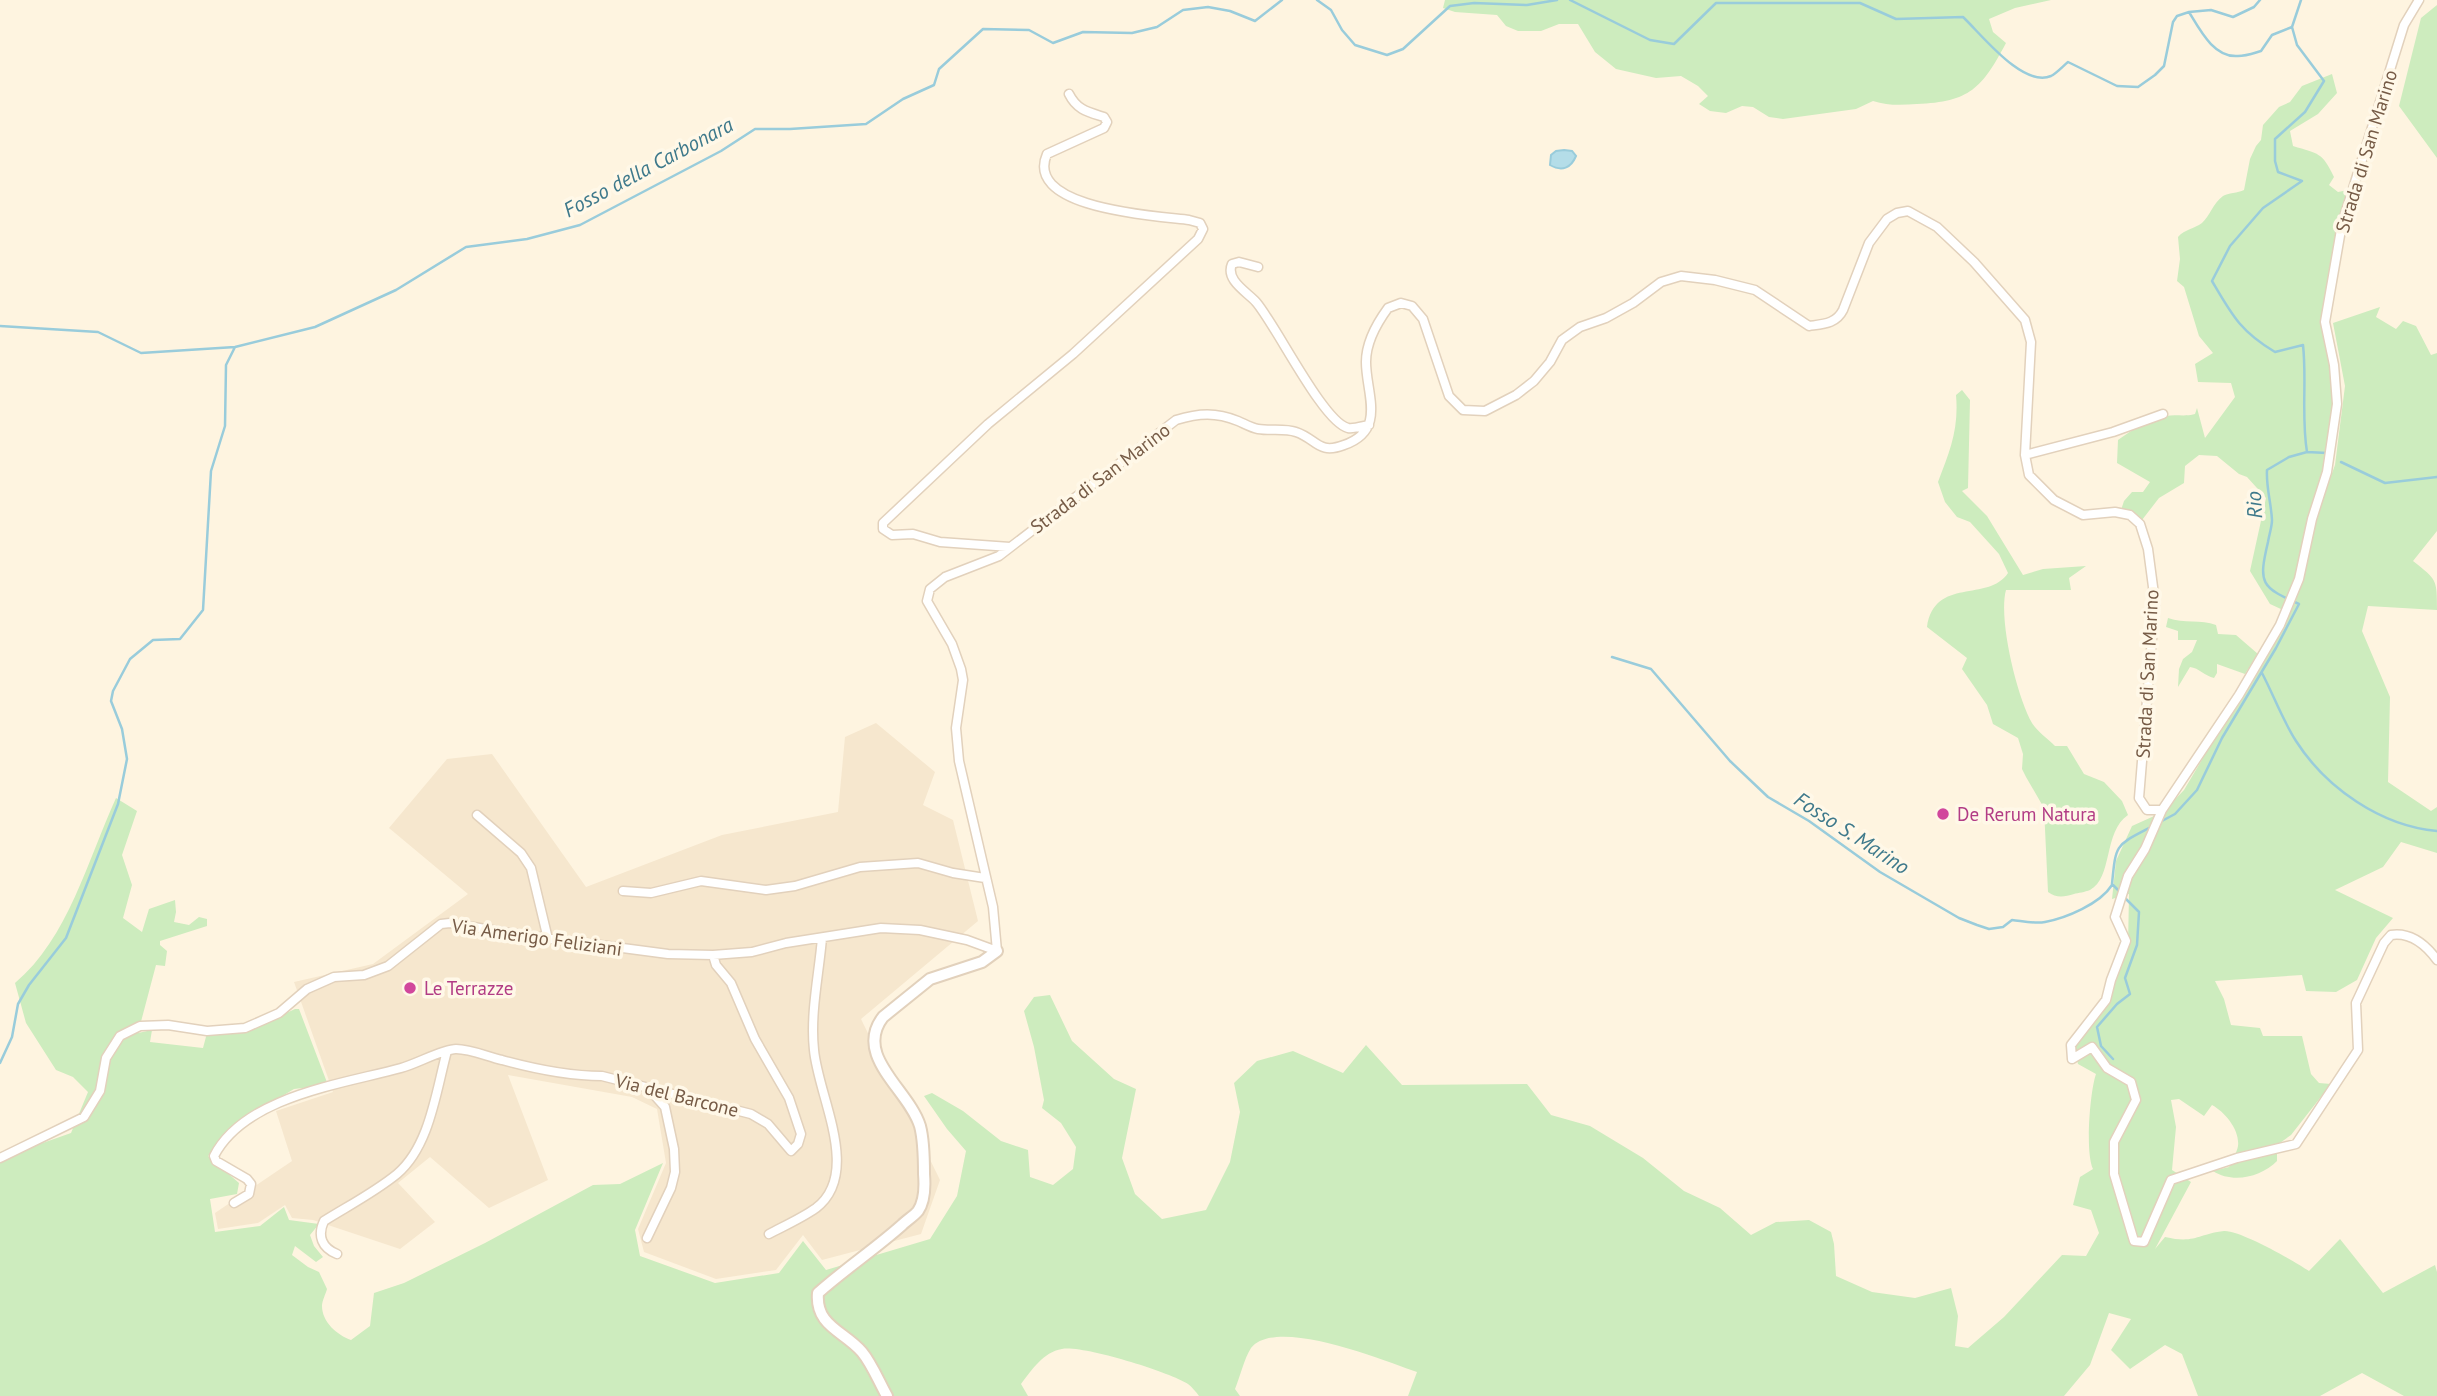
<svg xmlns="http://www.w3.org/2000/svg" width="2437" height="1396" font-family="'PT Sans',sans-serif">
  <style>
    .residential { fill: #f6e7ce }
    .green { fill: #cdecbe }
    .water { fill: #b4dde8; stroke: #99ccdb; stroke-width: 2 }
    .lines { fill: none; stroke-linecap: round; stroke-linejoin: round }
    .stream { stroke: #99ccdb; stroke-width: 2.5 }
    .minor-casing { stroke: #e2d1bc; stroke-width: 11 }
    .tertiary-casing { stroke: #e2d1bc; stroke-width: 14 }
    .minor { stroke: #fff; stroke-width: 8 }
    .tertiary { stroke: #fff; stroke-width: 10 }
    .hotel-dot { fill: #d1479c; stroke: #fff8e8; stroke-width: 2.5 }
    .labels { text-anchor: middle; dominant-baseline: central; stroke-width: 7; stroke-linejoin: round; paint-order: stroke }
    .street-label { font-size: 19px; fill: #765b46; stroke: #fff8e8 }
    .hotel-label { font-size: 19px; fill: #b23c85; stroke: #fff8e8; text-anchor: start }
    .water-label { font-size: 21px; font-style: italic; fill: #3e798b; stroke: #fff8e8 }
  </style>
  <rect width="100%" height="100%" fill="#fef4e0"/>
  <path class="residential" d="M876,723L935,772L923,805L953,820L978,921L861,1019L940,1180L921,1234L822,1260L803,1235L776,1270L716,1279L644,1252L638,1229L666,1163L657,1109L632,1097L508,1075L548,1180L489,1208L430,1157L398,1183L435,1222L400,1249L313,1220L292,1218L285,1205L258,1223L218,1229L215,1213L292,1161L276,1111L333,1092L294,982L373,964L468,894L389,828L447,759L492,754L586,887L722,835L838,812L845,737Z"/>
  <path class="green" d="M1445,0H2051L2015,8L1989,19L1993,32L2006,43C1982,88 1970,102 1917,104C1902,105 1888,106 1873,101L1856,109L1783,119L1769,117L1753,107L1742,106L1726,113L1710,111L1699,104L1708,96L1698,86L1681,76L1656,78L1616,69L1595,52L1578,24H1559L1541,31H1518L1506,26L1497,15L1455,12L1443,8Z
    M2437,5V158L2399,106L2421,18Z
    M2332,74L2337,93L2318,114L2290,131L2293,146C2319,154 2322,152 2334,177L2329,185L2338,192L2348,190L2337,227L2326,300L2321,320L2334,385L2326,468L2318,487L2300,562L2283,610L2270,604L2250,571L2266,498L2247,477L2239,474L2217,456L2199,455L2185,466L2184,483L2159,498L2142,520L2132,513L2121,510L2124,501L2132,492H2143L2150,482L2117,463L2118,440C2132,430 2148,419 2166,416C2176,414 2184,417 2195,414L2197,408L2205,438L2235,397L2231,383L2198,382L2195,364L2213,353L2199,336L2184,287L2177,281L2180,259L2178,237C2185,229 2194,229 2202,223C2210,216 2213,203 2223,196C2228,193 2238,193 2244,190L2250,159L2256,146L2261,140L2263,125L2279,107L2290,102L2302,86Z
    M2380,307L2376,317L2396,329L2403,321L2416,326L2431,355L2437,353V531L2413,561C2437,580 2437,579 2437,610L2368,606L2362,631L2390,697L2388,782L2431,811L2437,807V853L2401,842L2383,867L2335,890L2393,918L2376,938L2357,980L2336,992L2306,991L2302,975L2215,981L2224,999L2231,1025L2260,1028L2263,1036H2302L2311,1074L2319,1083L2331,1084L2291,1135L2277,1145V1161C2261,1177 2233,1184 2213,1171L2229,1167C2232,1161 2237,1152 2238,1146C2240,1130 2225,1112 2212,1105L2204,1116L2179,1099L2171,1100L2176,1127L2172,1170L2191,1182L2155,1249L2165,1237C2195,1244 2198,1234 2224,1231C2240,1230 2294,1261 2309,1271L2340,1239L2383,1293L2435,1265L2437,1272V1396H2404L2362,1373L2320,1396H2198L2182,1354L2165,1345L2130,1369L2111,1350L2131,1319L2109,1313L2090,1365L2064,1396H1408L1417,1372C1385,1361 1276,1316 1251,1348C1244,1359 1240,1377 1235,1389L1240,1396H1199C1196,1392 1192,1387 1188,1384C1169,1372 1083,1345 1062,1349C1043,1352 1032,1370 1021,1384L1028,1396H0V1162L20,1151L71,1133L88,1092L73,1077L56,1070L26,1023L15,983C68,939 88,859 116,798L137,811L122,855L132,885L123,918L142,932L149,909L175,900L176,912L174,922L189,925L199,917L207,919V926L160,941V945L167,951L165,966L156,965L138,1033L152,1030L150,1042L203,1048L207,1033L269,1021L295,1009H299L328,1085L294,1089L259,1110L208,1156L239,1183L237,1194L210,1199L215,1232L260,1226L284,1207L289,1220L319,1224L310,1235L314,1246L323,1257L316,1262L295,1246L292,1255L308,1267L319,1272L327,1289C326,1293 322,1301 322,1306C322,1322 337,1335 351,1340L370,1326L374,1293L404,1283L485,1243L593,1185L620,1184L663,1163L635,1230L640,1256L715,1283L779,1273L803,1241L826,1270L930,1239L957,1196L966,1151L947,1129L924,1096L932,1093L963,1111L1001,1141L1028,1150L1030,1177L1053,1185L1073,1169L1076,1147L1061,1123L1042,1108L1044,1100L1034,1047L1024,1011L1034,997L1050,995L1072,1041L1114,1079L1136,1089L1122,1158L1135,1194L1162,1219L1206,1210L1230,1162L1240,1112L1234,1083L1257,1061L1293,1051L1343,1073L1366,1045L1402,1085L1527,1084L1551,1115L1590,1126L1643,1158L1684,1191L1720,1208L1751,1235L1776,1222L1809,1220L1831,1232L1834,1244L1836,1276L1872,1292L1915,1298L1951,1288L1958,1316L1955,1346L1968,1348L2004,1317L2062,1255L2086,1256L2099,1233L2091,1210L2073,1205L2080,1177L2093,1169C2085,1153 2090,1091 2096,1074L2078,1064L2074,1048L2086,1028L2105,1005L2115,983L2128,946L2129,894L2112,899L2116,861L2132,826L2163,812L2184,790L2229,714L2249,686L2296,599L2317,515L2335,465L2345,386L2333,323Z
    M1962,390L1970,400L1968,488L1962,491L1987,516L2023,575L2043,569L2086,566L2069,578L2071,590H2006C1998,619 2017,697 2032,723C2037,731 2048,739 2055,746H2067L2084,774L2104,782L2122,801L2128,815C2103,832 2113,878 2090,890C2085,892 2078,893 2074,894C2064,897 2056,898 2048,892L2044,808L2026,777L2022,769L2023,754L2018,738L1993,724L1987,705L1962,669L1967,658L1927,627C1935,576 1988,603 2008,573L1999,554L1970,522L1957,517L1945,502L1938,482C1950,451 1959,429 1956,395Z
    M2168,618C2184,624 2201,619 2216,625L2218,634L2236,635L2258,654L2245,674L2217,664V673L2214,678C2205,676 2199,668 2190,667L2178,687L2179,669L2183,659L2192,652L2197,640H2178V631L2166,627Z"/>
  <path class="water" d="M1564,150L1572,151L1576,156C1571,168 1562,172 1550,165L1551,155L1556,151Z"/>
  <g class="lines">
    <path class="stream" d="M1317,0L1331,10L1342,30L1355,45L1387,55L1403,49L1450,6L1474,3L1527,5L1557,0
      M1570,0L1650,40L1674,44L1716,3H1860L1896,19L1963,17C1982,35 2023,88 2051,76C2057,73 2063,66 2068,62L2117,86L2138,87L2155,75L2164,66L2173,22L2177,16L2189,12C2200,30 2214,58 2238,56C2246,56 2254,53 2261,51L2272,35L2292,27
      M2189,12L2211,10L2233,17L2254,7L2260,0
      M0,326L98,332L141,353L235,347L315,327L396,290L466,247L527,239L580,225L721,151L755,129H790L866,124L903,99L934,85L939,69L983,29L1029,30L1053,43L1083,32L1132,33L1157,27L1183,10L1208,7L1230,11L1255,21L1282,0
      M2307,452L2327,453
      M2341,462L2385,483L2437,477
      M1612,657L1651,669L1730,761L1768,797L1809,821L1880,872L1959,918L1977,925L1989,929L2003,927L2012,920C2022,921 2035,924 2045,922C2066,918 2100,904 2112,885
      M2262,673C2274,696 2282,719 2296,741C2326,788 2381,826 2437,831
      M2160,822L2175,814L2197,790L2222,738L2276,648L2299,604C2261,587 2258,584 2268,542C2269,535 2272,527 2272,520C2271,502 2266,487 2267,470L2289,457L2307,452C2301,416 2307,381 2303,345L2275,352C2240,331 2232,315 2212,281L2230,246L2263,208L2302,181L2278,172L2275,161V139L2305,112L2324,81L2297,45L2292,27L2301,0
      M2120,892L2112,884C2116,843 2115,846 2151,827
      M2113,1059L2101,1046L2097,1027L2117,1004L2130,994L2125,978L2137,945L2139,912L2124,897
      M0,1063L12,1037L18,1004L29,985L66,938L118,804L127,759L122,729L111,701L113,691L130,659L153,640L180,639L203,610L211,471L225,426L226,365L235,347"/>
    <defs>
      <path id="minor" d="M1258,267L1239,262L1232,264C1225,280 1247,292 1256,302C1276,325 1323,422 1348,428C1354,429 1363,426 1369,425
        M2025,455L2113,432L2163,414
        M1010,547L940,542L913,534L892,535L883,529V523L988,424L1073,354L1198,239L1203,229L1200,223L1189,220C1158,216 1023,209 1047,154L1104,128L1107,122L1104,117C1088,112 1077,110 1069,94
        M2162,810L2145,849L2128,876L2115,917L2126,941L2111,980L2106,1000L2071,1045L2072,1059L2092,1047L2107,1068L2131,1082L2136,1100L2114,1142V1174L2134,1241L2144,1242L2171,1180L2237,1158L2296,1144L2358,1050L2356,1003L2384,943L2391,935C2411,932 2426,945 2437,960
        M477,815L521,853L531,868L548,939
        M623,891L651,893L701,881L766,890L795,886L860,867L918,863L953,873L985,878
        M0,1158L84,1117L100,1091L106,1058L120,1036L140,1026L168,1025L207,1031L245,1028L279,1013L307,989L334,977L364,975L388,966L441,924L450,923L509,933L668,954L713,955L752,952L786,943L881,928L920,930L967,940L997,951L993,907L959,761L956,728L963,680L961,669L952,644L927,601L930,589L945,577L999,556L1176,420C1199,413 1216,412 1238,421C1245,424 1252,428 1258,429C1270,431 1285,428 1296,432C1317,439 1318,455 1344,445C1387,430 1366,394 1366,362C1366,342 1377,323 1388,308L1401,303L1412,306L1423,319L1449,396L1463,410L1485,411L1516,395L1534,381L1550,362L1562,340L1580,327L1606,318L1633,303L1661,282L1681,276L1715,280L1755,290L1809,326C1823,324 1836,324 1843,310L1869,243L1887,219L1897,213L1908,211L1937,227L1974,262L2025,320L2031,342L2025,455L2029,475L2054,500L2083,515L2115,512L2130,515L2140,524L2148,549L2155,602L2139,798L2147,810H2162L2239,695L2280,625L2299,579L2312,519L2327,472L2337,404L2334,365L2325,322L2342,224L2404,25L2419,0
        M234,1203L249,1194L251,1184L247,1179L216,1161L214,1156C245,1096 343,1084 401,1068C416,1064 443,1049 456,1049C471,1049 488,1057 502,1060C535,1069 568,1076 602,1076L751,1114L768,1124L791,1151L798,1144L801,1134L789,1098L755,1039L731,983L716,965L713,955
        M769,1234C784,1226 802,1218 816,1208C862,1173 818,1096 814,1050C810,1014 819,974 822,938
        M647,1238L671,1188L675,1172L674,1149L665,1107L649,1089
        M337,1254C322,1248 317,1236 324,1221C348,1206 375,1192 397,1174C430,1146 436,1091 447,1051"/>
      <path id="tertiary" d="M887,1396C879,1382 872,1364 862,1352C844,1331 815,1326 818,1293C845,1269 875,1249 902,1225C907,1220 914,1216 918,1211C925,1201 925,1186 924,1174C924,1159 924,1141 920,1126C909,1090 853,1056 883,1017L930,979L982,962L997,951"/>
    </defs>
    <use href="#minor" class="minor-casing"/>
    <use href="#tertiary" class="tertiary-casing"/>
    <use href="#minor" class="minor"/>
    <use href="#tertiary" class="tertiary"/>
  </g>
  <g class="hotel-dot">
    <circle cx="1943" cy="814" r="7"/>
    <circle cx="410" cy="988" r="7"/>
  </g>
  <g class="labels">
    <g class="street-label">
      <text transform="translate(2366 151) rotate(-73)">Strada di San Marino</text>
      <text transform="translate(1100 478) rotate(-37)">Strada di San Marino</text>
      <text transform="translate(2147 674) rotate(-87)">Strada di San Marino</text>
      <text transform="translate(537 937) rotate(8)">Via Amerigo Feliziani</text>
      <text transform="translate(677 1095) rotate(14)">Via del Barcone</text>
    </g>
    <g class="hotel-label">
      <text x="1957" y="814">De Rerum Natura</text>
      <text x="424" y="988">Le Terrazze</text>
    </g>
    <g class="water-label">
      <text transform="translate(648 167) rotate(-28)">Fosso della Carbonara</text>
      <text transform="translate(2254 505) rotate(-93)">Rio</text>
      <text transform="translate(1852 833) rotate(33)">Fosso S. Marino</text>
    </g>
  </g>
</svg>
